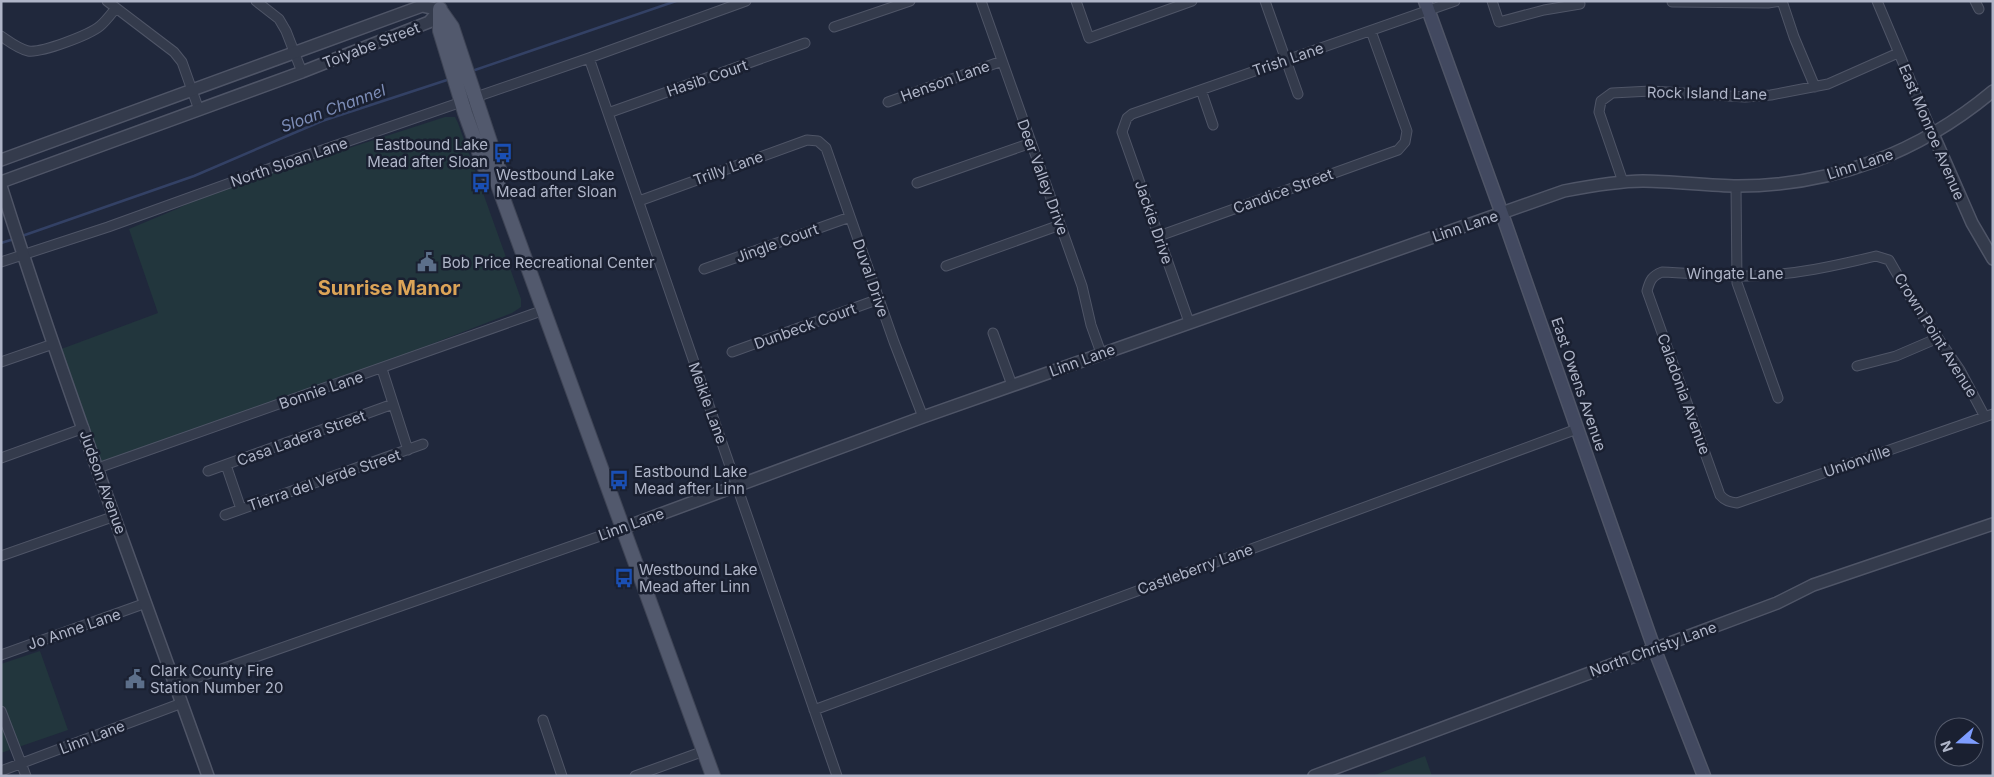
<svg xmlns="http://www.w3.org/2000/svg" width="1994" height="777" font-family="Inter,sans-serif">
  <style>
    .green { fill: #22363d }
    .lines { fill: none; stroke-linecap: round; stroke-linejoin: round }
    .stream { stroke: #334165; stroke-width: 2.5 }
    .minor-casing { stroke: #4f5567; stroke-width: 11 }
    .tertiary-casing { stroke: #4f5567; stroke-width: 14 }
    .secondary-casing { stroke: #4f5567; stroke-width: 15 }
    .primary-casing { stroke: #3e4455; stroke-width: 16 }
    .minor { stroke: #343b4c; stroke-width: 9 }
    .tertiary { stroke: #343b4c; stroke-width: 11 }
    .secondary { stroke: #424960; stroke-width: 12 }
    .primary { stroke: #52596d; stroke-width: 14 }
    .labels { text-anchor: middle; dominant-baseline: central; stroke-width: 5; stroke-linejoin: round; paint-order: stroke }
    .street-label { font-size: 15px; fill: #afb5c8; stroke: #1a2031 }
    .poi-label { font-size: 15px; fill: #afb5c8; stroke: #1a2031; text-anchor: start }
    .water-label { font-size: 16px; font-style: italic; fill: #7d8db7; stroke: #1a2031 }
    .district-label { font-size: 20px; font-weight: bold; fill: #dca457; stroke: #1a2031 }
  </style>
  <rect width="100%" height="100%" fill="#20283c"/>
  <path class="green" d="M445,117H455L458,123L521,299V307L512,313L243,417L98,468L56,351L158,313L129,229L179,208L198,197Z
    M40,651L68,730L1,753V664Z
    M1425,756L1432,776H1372Z"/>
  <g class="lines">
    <path class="stream" d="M472,71L676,1
      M22,236L194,176L322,121L450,79
      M1,243L14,239"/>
    <defs>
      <path id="minor" d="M107,1L174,52L182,62L199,110
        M256,1L279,19L286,31L302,72
        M981,1L1082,286L1091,325L1101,353
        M1076,1L1089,38L1192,1
        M1265,1L1298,94
        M1492,1L1499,22L1544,10L1580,4L1579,1
        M1782,1L1794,37L1815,87
        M1877,1L1933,134
        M1975,1L1979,9
        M1672,2L1768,3L1782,1
        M834,27L910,1
        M1,36C10,42 17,48 28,51C42,53 89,35 100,26C106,21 111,14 116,8
        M589,58L837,776
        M1201,90L1213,125
        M888,102L1002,61
        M608,113L805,43
        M1623,182L1599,112L1601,101L1612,93L1651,91L1745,97L1771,95L1828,84L1898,53
        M917,183L1031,143
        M1736,186L1737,283L1778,398
        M639,201L807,140L818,141L826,148L894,342L923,417
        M1159,236L1398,150L1405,142L1407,131L1371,31
        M1,262L108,227L285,163L589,58L746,1
        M946,266L1060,225
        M704,269L850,217
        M1189,322L1122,132L1127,118L1132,114L1455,1
        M993,333L1012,385
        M732,352L879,299
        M1,362L53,344
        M1857,366L1896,356L1938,338
        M382,369L408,450
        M1985,417L1960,370L1912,300L1889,260L1876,256C1835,266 1794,275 1751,276C1722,277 1692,273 1662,272C1652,276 1650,280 1647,291L1720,495C1725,501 1730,502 1737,503L1993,414
        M1,458L84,428
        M226,465L241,509
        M98,468L544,310
        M208,471L393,404
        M225,515L423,444
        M1,556L115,516
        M1,655L146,603
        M176,685L623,528
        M814,710L1577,429
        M1,711L26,776
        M543,720L562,776
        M1,771L182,703
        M635,776L704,751"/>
      <path id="tertiary" d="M1933,134L1972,223L1993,259
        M1,160L422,6L440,10L429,22L302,72L1,182
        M1,186C64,385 138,580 208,776
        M623,528L923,417L1564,191C1590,186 1617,181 1643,181C1675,181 1707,186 1738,186C1833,186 1920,152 1993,91
        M1314,776L1777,603L1813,585L1993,524"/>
      <path id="secondary" d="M1425,1L1502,214L1654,648L1704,776"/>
      <path id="primary" d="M440,9V31L465,113L487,174L497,182
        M440,10L452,27L499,169L497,182L713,776"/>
    </defs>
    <use href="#minor" class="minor-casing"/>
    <use href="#tertiary" class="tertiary-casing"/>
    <use href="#secondary" class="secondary-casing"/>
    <use href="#primary" class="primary-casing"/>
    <use href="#minor" class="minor"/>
    <use href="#tertiary" class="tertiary"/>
    <use href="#secondary" class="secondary"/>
    <use href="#primary" class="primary"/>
  </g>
  <defs>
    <symbol id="bus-bare" viewBox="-9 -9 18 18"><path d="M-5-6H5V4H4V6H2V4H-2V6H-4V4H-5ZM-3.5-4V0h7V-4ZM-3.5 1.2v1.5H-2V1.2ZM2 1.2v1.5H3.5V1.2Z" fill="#1a4fb4" stroke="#1a2031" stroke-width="2.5" paint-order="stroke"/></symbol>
    <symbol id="civic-bare" viewBox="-9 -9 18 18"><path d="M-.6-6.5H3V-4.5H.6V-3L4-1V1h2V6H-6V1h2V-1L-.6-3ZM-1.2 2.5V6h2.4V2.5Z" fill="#5c6f8a" stroke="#1a2031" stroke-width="2.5" paint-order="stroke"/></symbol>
  </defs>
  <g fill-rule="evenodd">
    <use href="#bus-bare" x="489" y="139" width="28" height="28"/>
    <use href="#bus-bare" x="467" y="169" width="28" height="28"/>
    <use href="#civic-bare" x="413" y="248" width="28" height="28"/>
    <use href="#bus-bare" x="605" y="466" width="28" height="28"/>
    <use href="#bus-bare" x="610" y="564" width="28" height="28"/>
    <use href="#civic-bare" x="121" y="665" width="28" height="28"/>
  </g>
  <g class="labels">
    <g class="street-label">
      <text transform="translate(371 45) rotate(-21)">Toiyabe Street</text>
      <text transform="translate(1288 59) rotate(-19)">Trish Lane</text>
      <text transform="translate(707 78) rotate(-19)">Hasib Court</text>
      <text transform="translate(945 81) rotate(-20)">Henson Lane</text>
      <text transform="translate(1707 93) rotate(1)">Rock Island Lane</text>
      <text transform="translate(1932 132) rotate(67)">East Monroe Avenue</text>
      <text transform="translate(289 162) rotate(-19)">North Sloan Lane</text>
      <text transform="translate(1860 164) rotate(-18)">Linn Lane</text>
      <text transform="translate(728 168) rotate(-20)">Trilly Lane</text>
      <text transform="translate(1043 177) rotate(70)">Deer Valley Drive</text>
      <text transform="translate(1283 191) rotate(-20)">Candice Street</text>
      <text transform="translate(1154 222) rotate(71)">Jackie Drive</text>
      <text transform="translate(1465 226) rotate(-19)">Linn Lane</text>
      <text transform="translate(777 243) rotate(-20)">Jingle Court</text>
      <text x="1735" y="273">Wingate Lane</text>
      <text transform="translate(871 278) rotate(71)">Duval Drive</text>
      <text transform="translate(805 326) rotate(-20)">Dunbeck Court</text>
      <text transform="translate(1936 335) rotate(58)">Crown Point Avenue</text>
      <text transform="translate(1082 360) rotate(-20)">Linn Lane</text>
      <text transform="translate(1579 384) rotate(71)">East Owens Avenue</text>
      <text transform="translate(321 390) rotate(-19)">Bonnie Lane</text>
      <text transform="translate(1684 394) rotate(70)">Caladonia Avenue</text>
      <text transform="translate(708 403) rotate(70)">Meikle Lane</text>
      <text transform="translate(301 438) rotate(-20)">Casa Ladera Street</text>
      <text transform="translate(1857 461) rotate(-19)">Unionville</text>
      <text transform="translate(324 480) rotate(-19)">Tierra del Verde Street</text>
      <text transform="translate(103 482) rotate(70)">Judson Avenue</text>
      <text transform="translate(631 524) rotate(-20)">Linn Lane</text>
      <text transform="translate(1195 569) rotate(-20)">Castleberry Lane</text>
      <text transform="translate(74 629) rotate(-19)">Jo Anne Lane</text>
      <text transform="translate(1653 649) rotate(-20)">North Christy Lane</text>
      <text transform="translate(92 737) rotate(-21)">Linn Lane</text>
    </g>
    <g class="poi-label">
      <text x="488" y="144" text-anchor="end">Eastbound Lake<tspan x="488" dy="17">Mead after Sloan</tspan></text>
      <text x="496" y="174">Westbound Lake<tspan x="496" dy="17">Mead after Sloan</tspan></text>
      <text x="442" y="262">Bob Price Recreational Center</text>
      <text x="634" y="471">Eastbound Lake<tspan x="634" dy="17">Mead after Linn</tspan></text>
      <text x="639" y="569">Westbound Lake<tspan x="639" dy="17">Mead after Linn</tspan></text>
      <text x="150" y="670">Clark County Fire<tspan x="150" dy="17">Station Number 20</tspan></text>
    </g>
    <g class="water-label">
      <text transform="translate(333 108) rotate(-20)">Sloan Channel</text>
    </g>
    <g class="district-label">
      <text x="389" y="288">Sunrise Manor</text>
    </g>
  </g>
  <rect width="1994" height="777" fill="none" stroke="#afb5c8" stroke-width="5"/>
  <g transform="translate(1959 742) rotate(250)"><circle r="24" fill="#1a2031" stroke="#565c6d"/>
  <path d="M0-4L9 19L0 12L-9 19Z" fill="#7e9dff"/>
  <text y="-8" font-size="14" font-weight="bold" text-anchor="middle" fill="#afb5c8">N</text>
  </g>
</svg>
